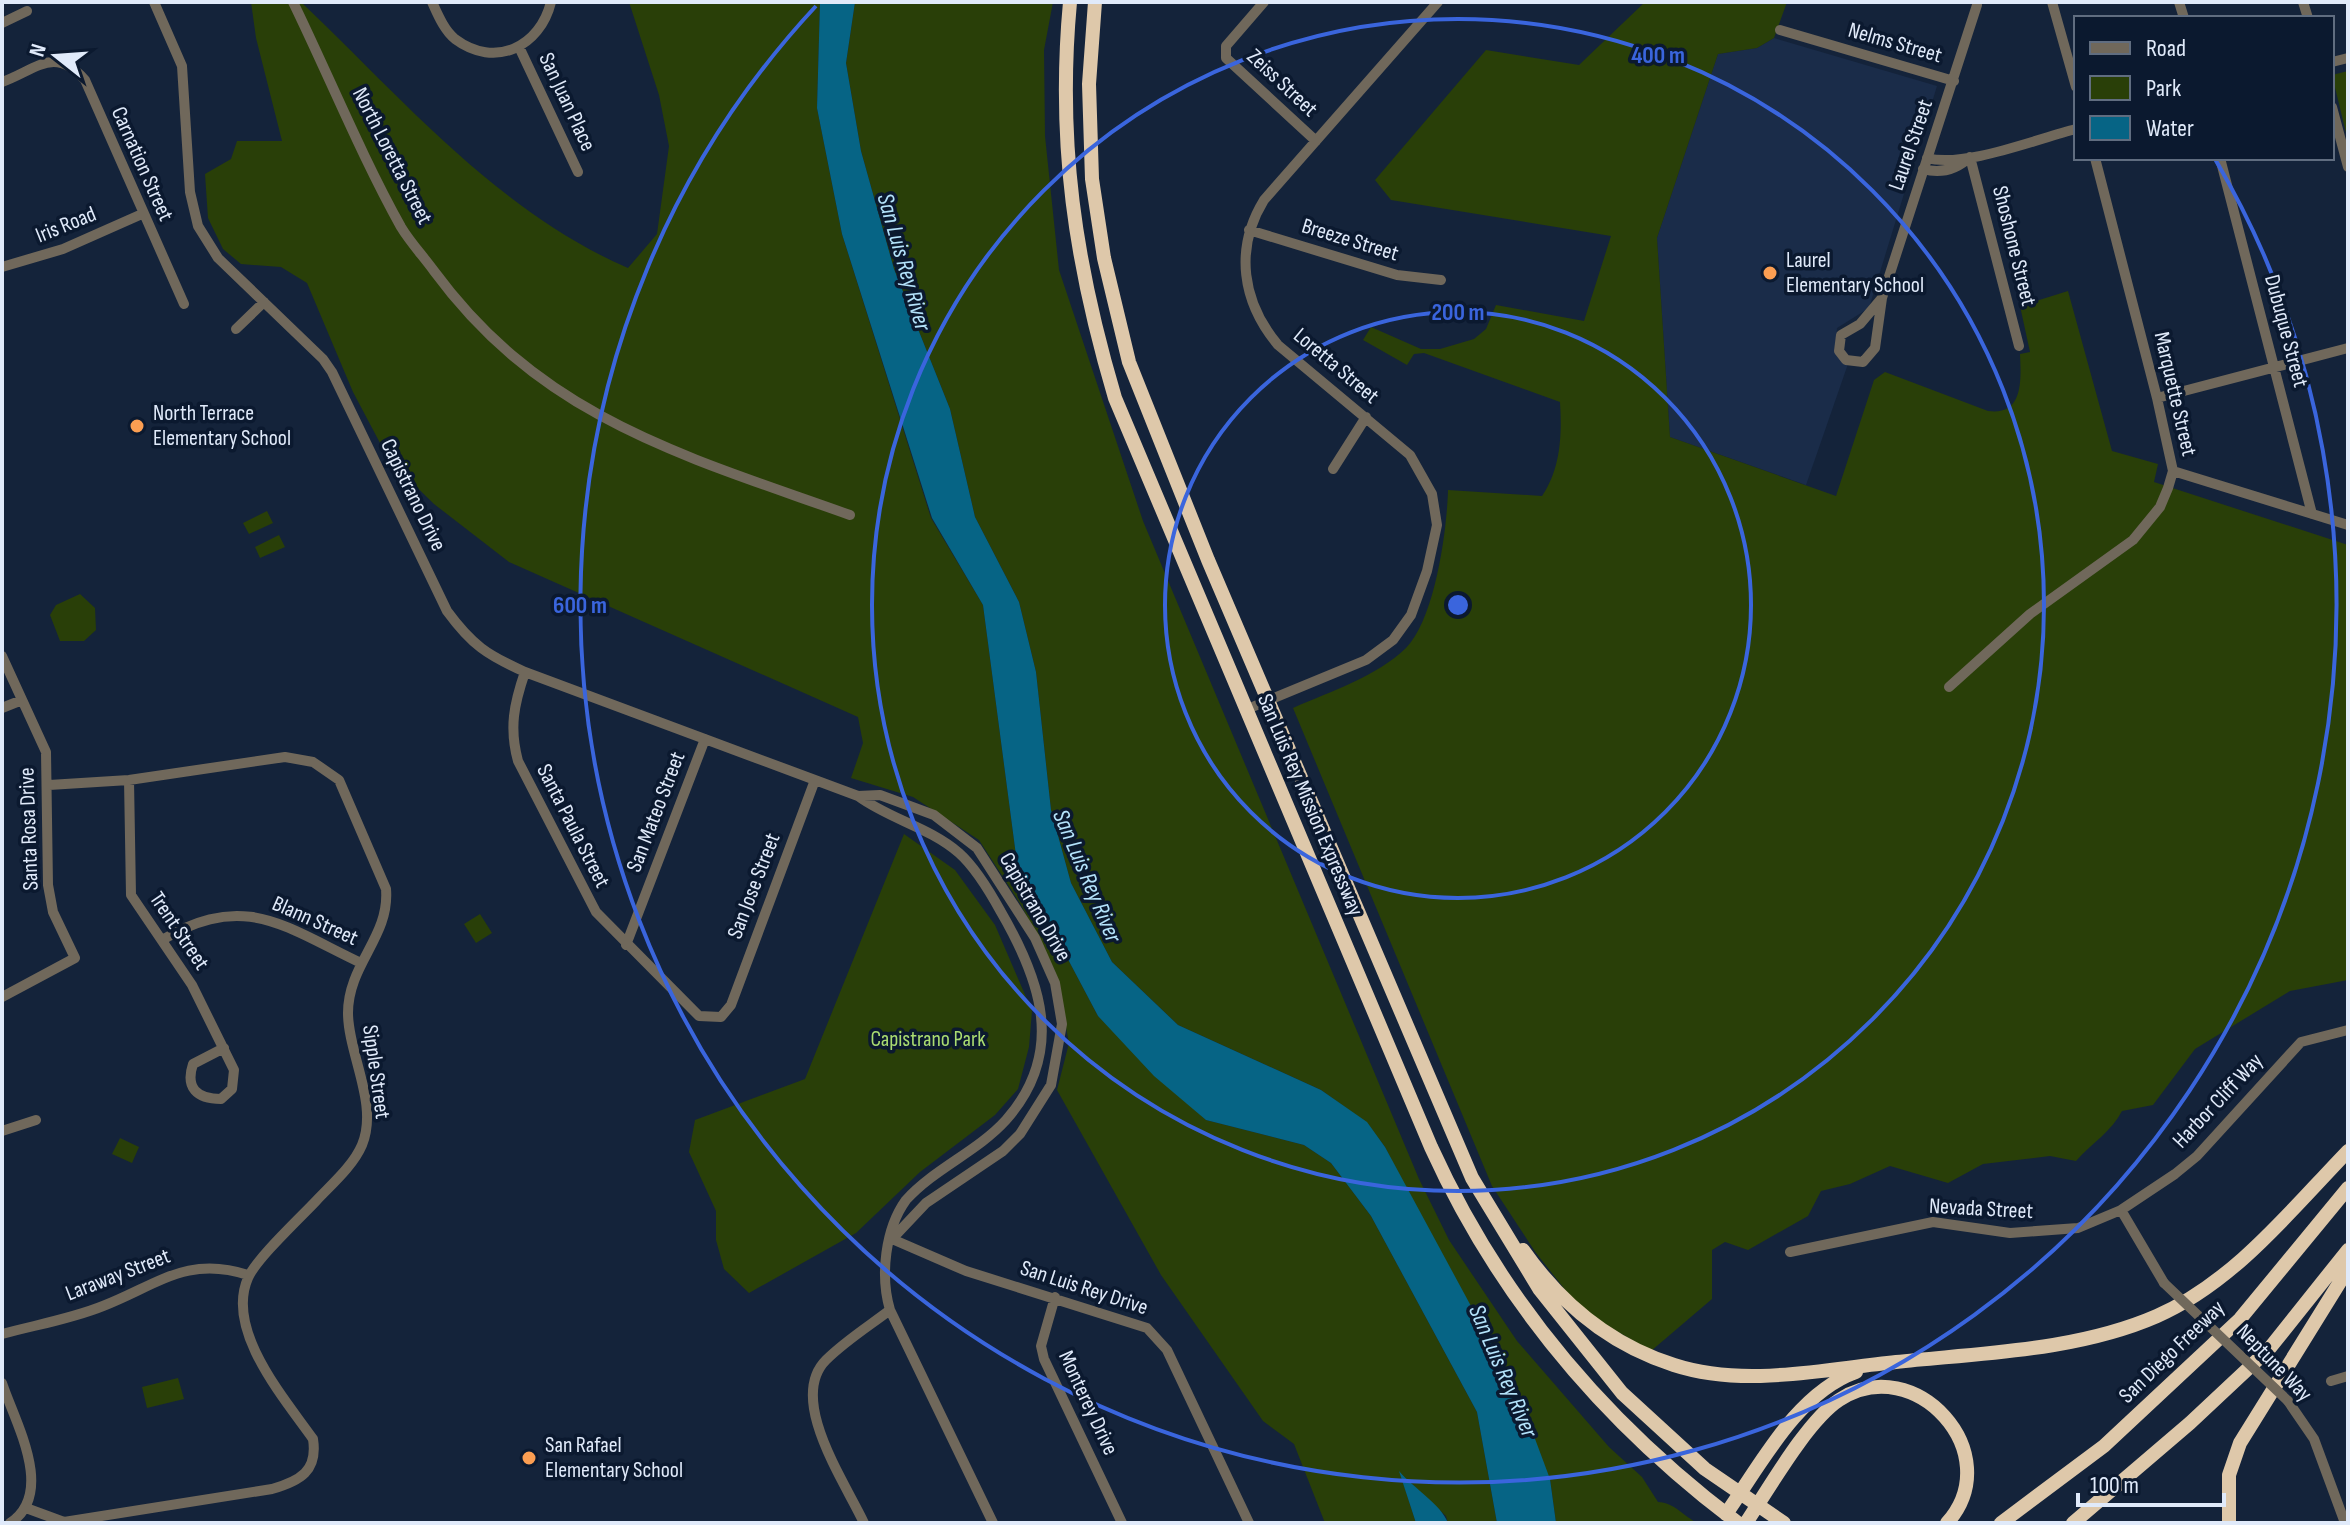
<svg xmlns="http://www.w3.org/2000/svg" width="2350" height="1525" font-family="'Sofia Sans Condensed',sans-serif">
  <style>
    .built { fill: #1a2c49 }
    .green { fill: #293f08 }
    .water { fill: #066485 }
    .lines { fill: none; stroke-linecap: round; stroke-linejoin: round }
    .minor { stroke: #70685b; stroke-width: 10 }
    .highway { stroke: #dec8aa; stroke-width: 14 }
    .minor-bridge { stroke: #70685b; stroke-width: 10 }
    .ring { fill: none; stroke: #3a65dd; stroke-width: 4 }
    .poi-dot { fill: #fb9e52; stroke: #0b192f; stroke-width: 3 }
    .labels { text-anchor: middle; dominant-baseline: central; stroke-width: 7; stroke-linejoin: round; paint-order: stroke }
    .street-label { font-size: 22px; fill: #e0eafa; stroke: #0b192f }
    .poi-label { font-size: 22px; fill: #e0eafa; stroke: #0b192f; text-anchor: start }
    .park-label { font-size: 22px; fill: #aadc71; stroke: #0b192f }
    .water-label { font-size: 24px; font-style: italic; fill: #b4e3fb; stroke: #0b192f }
    .centre { fill: #3a65dd; stroke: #0b192f; stroke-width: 4 }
    .ring-label { font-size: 24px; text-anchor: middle; font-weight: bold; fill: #3a65dd; stroke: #0b192f; stroke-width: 7; stroke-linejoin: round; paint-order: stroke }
  </style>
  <rect width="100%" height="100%" fill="#14233a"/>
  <path class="built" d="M1774,38L1937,86L1869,308L1837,328L1835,348L1849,361L1806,485L1670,437L1657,238L1718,54L1757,48Z"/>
  <path class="green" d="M251,2H301C402,98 498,212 628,268L657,234L669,146L659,95L629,2H820L817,108L842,234L931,518L983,605L1017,863L1098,1016L1206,1120L1304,1145L1331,1163L1371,1216L1477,1412L1497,1523H1448L1446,1516L1400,1473L1416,1523H1325L1294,1444L1263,1421L1161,1275L1057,1090L1069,1043L1055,971L1021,905L979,840L913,797L851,778L863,743L858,717L509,562L434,504L389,460L353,392L307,283L281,267L241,264L223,249L208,218L205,174L231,159L237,141H282L256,38Z
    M855,2H1053L1044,50L1045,136L1059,270L1143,521L1419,1179L1449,1240L1517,1341L1609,1447L1642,1477L1658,1502C1674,1502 1684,1517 1698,1523H1556L1550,1479L1385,1147L1367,1123L1321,1090L1178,1025L1112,962L1071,883L1051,810L1036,672L1019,602L975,517L950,409L894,269L861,151L846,63Z
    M1645,2H1787L1774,38L1757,48L1718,54L1657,238L1670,437L1836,496L1874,380L1885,372L1988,411C2024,416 2021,379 2020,354L2030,352L2020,306L2068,291L2112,451L2158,464L2154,482L2348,545V980L2290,991L2195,1049L2153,1105L2122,1111C2111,1132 2092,1143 2076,1161L2050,1156L1983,1164L1948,1183L1890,1166L1850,1184L1821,1191L1808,1216L1748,1250L1725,1242L1712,1250V1299L1651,1351L1582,1311L1536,1253L1492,1186L1293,708C1331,691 1376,677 1406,648C1435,619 1447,530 1448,490L1542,496C1561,468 1562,434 1560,402L1424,353L1414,354L1407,365L1363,340L1371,327L1421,349H1440L1474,339L1486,329L1496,305L1584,321L1611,236L1391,200L1375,180L1486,50L1579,65Z
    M2348,71V141L2332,75Z
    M267,511L273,523L249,534L243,523Z
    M279,535L285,547L260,558L255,547Z
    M80,594L95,608L96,630L84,641H60L50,615L56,605Z
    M904,834L955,870L995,925L1032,1011L1029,1047L1018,1089L995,1115L920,1172L856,1233L749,1293L724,1269L716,1240V1211L689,1152L695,1120L805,1079Z
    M480,914L492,933L476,943L464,924Z
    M120,1138L139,1147L132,1163L112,1154Z
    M178,1378L184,1399L147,1408L142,1387Z"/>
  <path class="water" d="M820,2H855L846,63L861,151L894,269L950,409L975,517L1019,602L1036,672L1051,810L1071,883L1112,962L1178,1025L1321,1090L1367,1122L1385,1147L1518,1393L1550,1479L1556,1523H1497L1477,1412L1371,1216L1331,1163L1304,1145L1206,1120L1154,1076L1098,1016L1017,863L983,605L932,518L842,234L817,108Z
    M1399,1471C1412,1487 1441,1504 1448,1523H1416Z"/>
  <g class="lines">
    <path class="minor" d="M154,2L182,66L190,192L198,226L218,258L323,359L332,372L447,611C472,645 487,655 525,672L858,796C889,819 929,827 959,853C976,868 990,892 1001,912C1041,981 1066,1052 1006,1120C977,1152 935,1168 906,1200C885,1229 880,1276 890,1310L993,1523
      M293,2C329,76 361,155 401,227C410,242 423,256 434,271C543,419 685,456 850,515
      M432,2C438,15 444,30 455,39C495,69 540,47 551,2
      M1264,2L1226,46V58L1316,141
      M2052,2L2076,87
      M2179,2L2184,18
      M2303,2L2308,18
      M2,23L27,11
      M1780,30L1954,81
      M520,49L578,172
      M2332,62L2348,58
      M2,82C36,70 54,45 85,80L184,304
      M2332,107L2348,167
      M1970,157L2019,346
      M1927,158C1965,168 2036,139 2076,129
      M2220,158L2312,514
      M1923,169C1941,174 1957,169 1970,157
      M1249,230L1397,275L1441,280
      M2,267L63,249L142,214
      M1882,298L1860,324L1841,335L1839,351L1846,360L1863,362L1875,348L1882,298L1977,5
      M236,329L264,302
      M2157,398L2348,348
      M1333,469L1366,417
      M2173,471L2348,525
      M2,656L46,752L48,885L53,912L75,958L2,997
      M525,672C514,704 509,728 518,761L596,912L699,1016L721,1017L731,1005L815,780
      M1949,687L2030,614L2133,540L2160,507L2168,488L2173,471L2157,398L2095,158
      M2,708L22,700
      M1245,710L1366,660L1393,640L1411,615L1427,571L1437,525L1432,494L1410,455L1278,345C1242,302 1234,249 1264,200L1438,2
      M129,780L131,895L192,985L234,1070L232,1089L221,1099C197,1099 185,1088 193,1064L224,1048
      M858,796L880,795L934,815L977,848L1035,938L1055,983L1062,1024L1051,1085L1020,1134L1003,1151L926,1203L892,1239
      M162,940C245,891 283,926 361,963
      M626,945L705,739
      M2,1131L36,1120
      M2121,1210L2164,1283
      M892,1239L966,1271L1147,1328L1167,1350L1249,1523
      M1790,1252L1933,1222L2010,1233L2078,1228L2121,1210L2175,1174L2197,1156L2301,1042L2348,1030
      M1055,1297L1041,1346L1044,1359L1122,1523
      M2,1334C35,1325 71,1319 103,1306C157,1285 187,1255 248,1275
      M2331,1381L2348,1376
      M2,1383C15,1422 56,1493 10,1523
      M2288,1401L2314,1439L2345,1523
      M26,1508L64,1522L272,1489C300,1481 318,1471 313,1439C284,1398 225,1330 248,1278C256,1259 300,1218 316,1201C332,1184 353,1166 362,1145C379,1104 348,1054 348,1013C348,964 390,937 386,889L339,780L313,762L285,757L129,780L49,785
      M864,1523C845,1482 787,1399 826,1360C845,1341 869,1326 890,1310"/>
    <path class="highway" d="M1070,2C1057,142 1075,263 1115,398L1431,1147C1500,1299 1605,1423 1738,1523
      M1095,2L1089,84L1092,179L1104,258L1129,362L1208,560L1472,1178L1540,1290L1622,1393L1705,1469L1784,1523
      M1523,1250C1561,1304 1611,1345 1674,1365C1745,1388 1824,1369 1896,1362C1981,1353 2077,1351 2157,1316C2234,1282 2290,1211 2348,1151
      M1726,1514C1761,1464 1797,1393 1856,1372
      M1746,1523C1768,1490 1807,1421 1839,1400C1915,1350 2009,1454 1947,1523
      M2001,1523L2104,1446L2240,1319L2348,1188
      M2073,1523L2190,1423L2269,1349L2348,1250
      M2229,1523V1475L2240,1443L2348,1269"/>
    <path class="minor-bridge" d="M2164,1283L2288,1401"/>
  </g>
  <g class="ring">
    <circle cx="1458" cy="605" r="293"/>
    <circle cx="1458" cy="605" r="586"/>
    <path d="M2215 159A878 878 0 1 1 816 6"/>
  </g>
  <g class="poi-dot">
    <circle cx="1770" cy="273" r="8"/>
    <circle cx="137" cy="426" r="8"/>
    <circle cx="529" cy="1458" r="8"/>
  </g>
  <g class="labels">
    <g class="street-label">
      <text transform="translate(1895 43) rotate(16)">Nelms Street</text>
      <text transform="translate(1282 83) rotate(43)">Zeiss Street</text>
      <text transform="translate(567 102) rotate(65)">San Juan Place</text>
      <text transform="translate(1911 145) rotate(-71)">Laurel Street</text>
      <text transform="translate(392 156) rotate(63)">North Loretta Street</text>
      <text transform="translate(142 164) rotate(66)">Carnation Street</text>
      <text transform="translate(66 225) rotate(-22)">Iris Road</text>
      <text transform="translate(1350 240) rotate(17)">Breeze Street</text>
      <text transform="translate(2014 246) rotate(76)">Shoshone Street</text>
      <text transform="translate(2286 331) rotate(75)">Dubuque Street</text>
      <text transform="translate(1336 366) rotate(40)">Loretta Street</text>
      <text transform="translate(2175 394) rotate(77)">Marquette Street</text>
      <text transform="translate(413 495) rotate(64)">Capistrano Drive</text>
      <text transform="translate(1310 805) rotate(67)">San Luis Rey Mission Expressway</text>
      <text transform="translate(656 812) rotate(-69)">San Mateo Street</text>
      <text transform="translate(573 826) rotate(63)">Santa Paula Street</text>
      <text transform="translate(29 829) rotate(-92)">Santa Rosa Drive</text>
      <text transform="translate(754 886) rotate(-69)">San Jose Street</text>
      <text transform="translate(1035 907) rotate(60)">Capistrano Drive</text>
      <text transform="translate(315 921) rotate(24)">Blann Street</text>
      <text transform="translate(179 931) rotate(56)">Trent Street</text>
      <text transform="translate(376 1072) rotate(82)">Sipple Street</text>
      <text transform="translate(2218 1101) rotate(-47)">Harbor Cliff Way</text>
      <text transform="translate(1981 1209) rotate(3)">Nevada Street</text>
      <text transform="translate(118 1275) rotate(-21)">Laraway Street</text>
      <text transform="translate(1084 1288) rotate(18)">San Luis Rey Drive</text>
      <text transform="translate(2172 1352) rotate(-44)">San Diego Freeway</text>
      <text transform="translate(2274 1363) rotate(46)">Neptune Way</text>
      <text transform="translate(1088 1403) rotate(65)">Monterey Drive</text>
    </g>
    <g class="poi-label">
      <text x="1786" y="260">Laurel<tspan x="1786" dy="25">Elementary School</tspan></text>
      <text x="153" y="413">North Terrace<tspan x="153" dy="25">Elementary School</tspan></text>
      <text x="545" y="1445">San Rafael<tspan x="545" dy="25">Elementary School</tspan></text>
    </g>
    <g class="park-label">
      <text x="928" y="1039">Capistrano Park</text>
    </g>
    <g class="water-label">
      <text transform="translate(904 262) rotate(74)">San Luis Rey River</text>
      <text transform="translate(1087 876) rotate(67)">San Luis Rey River</text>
      <text transform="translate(1503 1371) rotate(67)">San Luis Rey River</text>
    </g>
  </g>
  <circle cx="1458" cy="605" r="12" class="centre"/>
  <g class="ring-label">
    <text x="1658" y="63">400 m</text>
    <text x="1458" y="320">200 m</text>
    <text x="580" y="613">600 m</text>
  </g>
  <rect width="2350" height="1525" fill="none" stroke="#e0eafa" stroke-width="8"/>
  <rect x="2074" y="16" width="260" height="144" fill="#0b192f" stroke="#606d80" stroke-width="2"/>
  <rect x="2090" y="42" width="40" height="12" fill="#70685b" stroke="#606d80" stroke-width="2"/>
  <text x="2146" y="56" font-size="24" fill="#e0eafa">Road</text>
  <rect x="2090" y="76" width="40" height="24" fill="#293f08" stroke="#606d80" stroke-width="2"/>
  <text x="2146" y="96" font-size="24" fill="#e0eafa">Park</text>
  <rect x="2090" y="116" width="40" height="24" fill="#066485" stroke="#606d80" stroke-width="2"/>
  <text x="2146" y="136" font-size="24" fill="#e0eafa">Water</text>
  <g transform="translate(56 56) rotate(287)" stroke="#0b192f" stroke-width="6" paint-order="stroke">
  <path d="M0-6L14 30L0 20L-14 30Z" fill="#e0eafa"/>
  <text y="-12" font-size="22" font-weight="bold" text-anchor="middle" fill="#e0eafa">N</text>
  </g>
  <path d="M2078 1493v12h146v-12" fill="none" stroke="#e0eafa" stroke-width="4"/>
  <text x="2090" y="1493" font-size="24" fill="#e0eafa" stroke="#0b192f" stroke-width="6" paint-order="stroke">100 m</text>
</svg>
